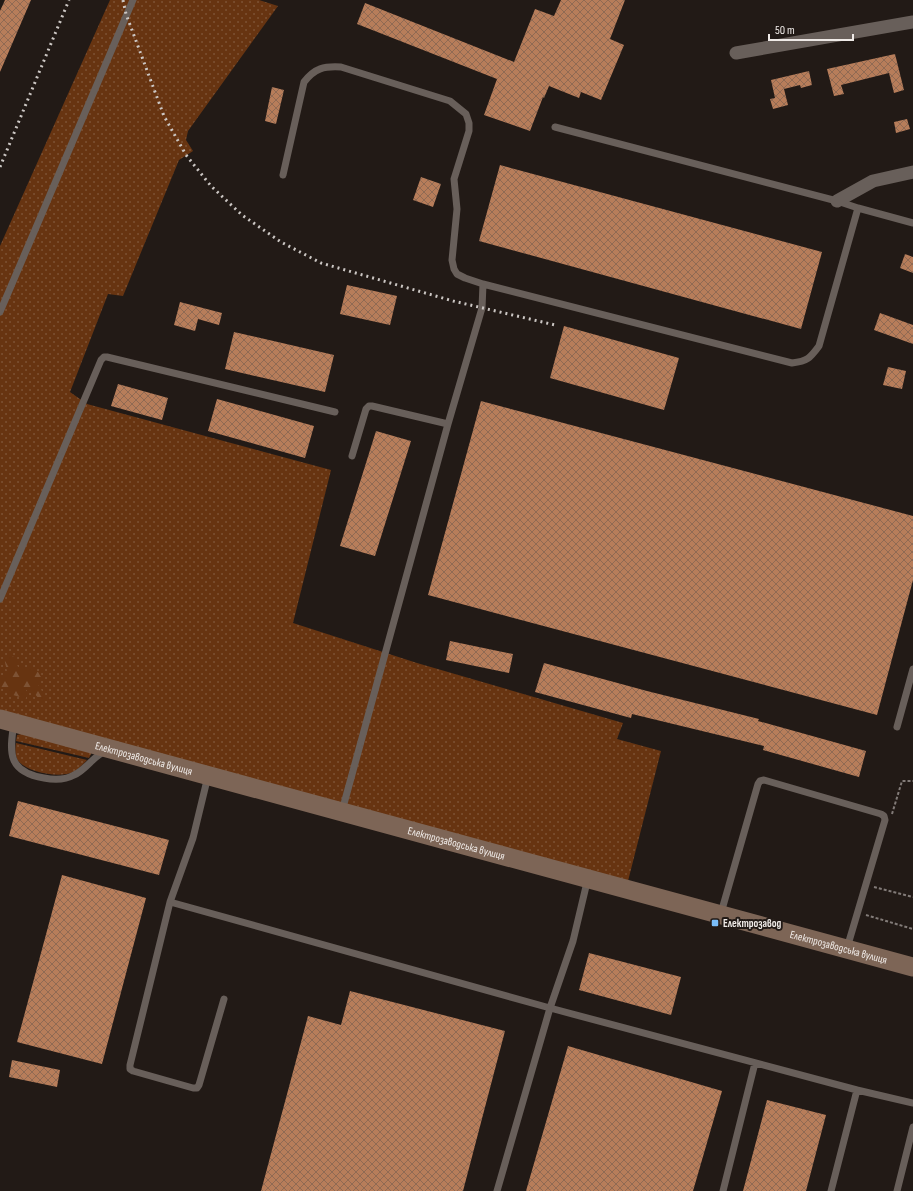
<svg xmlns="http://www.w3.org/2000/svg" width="913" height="1191" font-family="'Sofia Sans Condensed',sans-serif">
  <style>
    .grass { fill: url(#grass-dots) }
    .forest { fill: url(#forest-firs) }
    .building { fill: url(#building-cross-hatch) }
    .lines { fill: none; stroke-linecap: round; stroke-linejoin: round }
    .path { stroke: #827b78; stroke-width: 2; stroke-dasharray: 3 2; stroke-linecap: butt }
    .lane { stroke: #685f5a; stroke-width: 7 }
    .street { stroke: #685f5a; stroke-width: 13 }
    .secondary { stroke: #7d6556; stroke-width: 19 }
    .rail { stroke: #ccc7c4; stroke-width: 3; stroke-dasharray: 2 4; stroke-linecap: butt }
    .poi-dot { fill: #7bbef9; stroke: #221a16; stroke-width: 1.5 }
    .labels { text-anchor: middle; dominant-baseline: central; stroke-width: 4; stroke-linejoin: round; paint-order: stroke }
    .street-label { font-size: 11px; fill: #efeae7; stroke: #221a16 }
    .poi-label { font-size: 11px; font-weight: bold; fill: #efeae7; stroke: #221a16; text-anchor: start }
  </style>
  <defs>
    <pattern id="grass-dots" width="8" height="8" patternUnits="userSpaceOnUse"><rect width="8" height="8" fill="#673411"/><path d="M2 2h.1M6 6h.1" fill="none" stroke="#7d5234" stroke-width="1.8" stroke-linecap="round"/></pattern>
    <pattern id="forest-firs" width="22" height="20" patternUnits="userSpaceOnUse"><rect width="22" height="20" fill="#673411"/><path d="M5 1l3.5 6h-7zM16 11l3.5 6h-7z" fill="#7d5234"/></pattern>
    <pattern id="building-cross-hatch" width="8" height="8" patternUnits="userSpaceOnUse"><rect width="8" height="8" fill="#b77d5a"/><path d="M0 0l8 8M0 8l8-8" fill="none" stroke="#906a53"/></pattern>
  </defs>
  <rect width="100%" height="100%" fill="#221a16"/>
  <path class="grass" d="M110,0H259L278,6L188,131L186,140L193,151L179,160L123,296L108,294L70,392L87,404L331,470L293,623L417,663L623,723L617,739L661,751L626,889L0,719V246Z
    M21,734L92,752L89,758L16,741L17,735Z
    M16,743L87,760C83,764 78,770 73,772C60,779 24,772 17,759C15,754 15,749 16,743Z"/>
  <path class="forest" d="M12,654L19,669L29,668L38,672L42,679L36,681L46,698L40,700L34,693L26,690V699L10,694L0,687V678L7,671L4,658Z"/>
  <path class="building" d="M5,0H31L0,72V11Z
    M561,0H625L610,39L624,45L601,100L581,92L579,98L549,86L544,98L543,97L530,131L484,115L497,79L357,24L365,3L514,62L535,9L554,16Z
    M895,54L904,90L894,93L889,73L841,85L844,94L834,96L827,69Z
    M809,71L812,85L801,88L800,85L784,89L788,105L773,109L770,99L775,98L771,80Z
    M272,87L284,90L276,124L265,121Z
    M907,119L910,129L896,133L894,122Z
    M500,165L822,252L801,329L479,241Z
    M421,177L441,184L433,207L413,200Z
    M905,254L913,257V273L900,268Z
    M347,285L397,296L390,325L340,314Z
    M180,302L222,313L219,325L198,319L195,331L174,325Z
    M880,313L913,325V344L874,330Z
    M564,326L679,358L664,410L550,378Z
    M234,332L334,355L325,392L225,369Z
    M888,367L906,371L902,389L883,385Z
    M118,384L168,398L162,420L111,406Z
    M217,399L314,426L305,458L208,431Z
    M481,401L913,516V580L877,715L428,595Z
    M376,431L411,441L375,556L340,546Z
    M450,641L513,654L509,673L446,660Z
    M544,663L647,691L759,719L758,721L866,751L859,777L763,750L764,746L632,714L631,718L535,692Z
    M18,801L169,840L159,875L9,836Z
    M62,875L146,898L102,1064L17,1042Z
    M589,953L681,977L671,1015L579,990Z
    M350,991L505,1031L463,1191H261L308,1016L341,1025Z
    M568,1046L722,1091L693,1191H526Z
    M12,1060L60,1070L57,1087L9,1077Z
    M767,1100L826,1115L806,1191H743Z"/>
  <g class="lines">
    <path class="path" d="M892,814L902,781H913
      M874,887L913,897
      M866,915L913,929"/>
    <path class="lane" d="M555,127L837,201L858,208L913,223
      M283,175L304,82C315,68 324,66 341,67L450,101L466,114L469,123V131L454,179L457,209L452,260L454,269L457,274L465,278L483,284
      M0,312L133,0
      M352,456L366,409L369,406H372L448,424
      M0,599L101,360L104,357H107L335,412
      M14,723C9,753 8,772 44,778C54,780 65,780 74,775C86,770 94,755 106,751
      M897,727L913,669
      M208,776L193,838L170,902L130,1065V1069L133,1071L193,1088H197L199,1085L224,999
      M342,811L448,424L482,308L483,284L792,363C808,361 810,358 819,346L858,208
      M170,902L550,1008L857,1090L831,1191
      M721,913L758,784L760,781L764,780L881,814L884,816L885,820L847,948
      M857,1090L913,1103
      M497,1191L550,1008L573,941L588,878
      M723,1191L755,1063
      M897,1191L913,1127"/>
    <path class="street" d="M736,53L913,22
      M837,201L873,181L913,172"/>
    <path class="secondary" id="s1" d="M0,719L913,967"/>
    <path class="rail" d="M123,0L126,14L164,116L177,139L186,155L211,186L242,215L281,242L321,263L453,301L555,325
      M0,167L69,0"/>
  </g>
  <rect class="poi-dot" x="711" y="919" width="8" height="8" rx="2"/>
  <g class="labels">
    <g class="street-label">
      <text stroke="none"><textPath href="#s1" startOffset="149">Електрозаводська вулиця</textPath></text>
      <text stroke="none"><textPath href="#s1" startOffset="473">Електрозаводська вулиця</textPath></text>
      <text stroke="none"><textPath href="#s1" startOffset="869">Електрозаводська вулиця</textPath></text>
    </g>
    <g class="poi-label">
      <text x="723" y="923">Електрозавод</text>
    </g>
  </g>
  <path d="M769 34v6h84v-6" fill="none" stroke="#efeae7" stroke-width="2"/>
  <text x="775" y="34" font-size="12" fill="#efeae7" stroke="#221a16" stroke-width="3" paint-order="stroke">50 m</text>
</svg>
